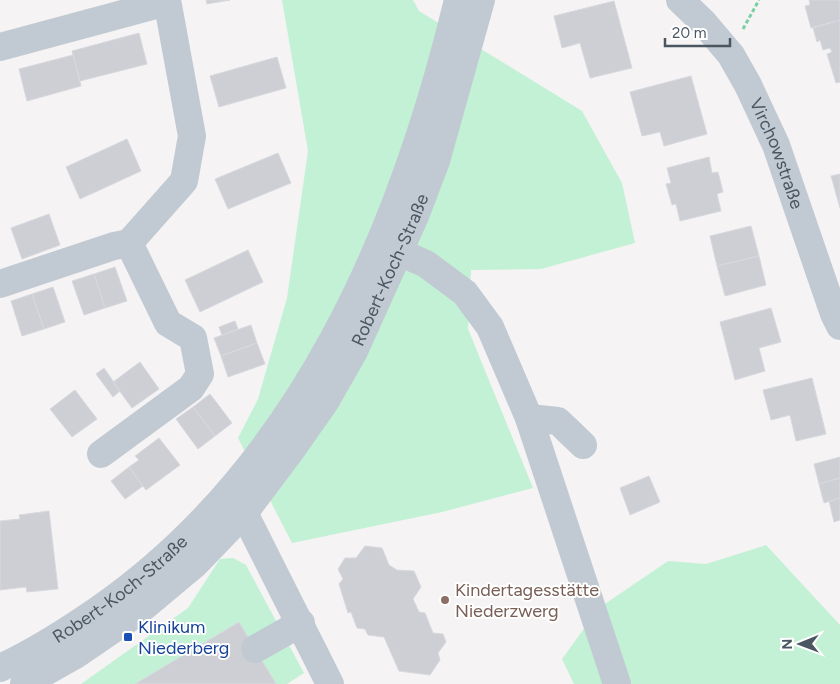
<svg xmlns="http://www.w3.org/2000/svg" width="840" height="684" font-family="Figtree,sans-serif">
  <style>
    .green { fill: #c3f1d5 }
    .building { fill: #cdcfd5; stroke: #d7d9de }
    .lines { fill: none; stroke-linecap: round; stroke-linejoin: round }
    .path { stroke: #7ad0a6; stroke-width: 3; stroke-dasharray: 4 2.5; stroke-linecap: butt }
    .minor { stroke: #c1cad2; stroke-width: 28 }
    .education-dot { fill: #8d6e63; stroke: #fff; stroke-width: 2 }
    .transit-dot { fill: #1a4fb4; stroke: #fff; stroke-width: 2 }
    .labels { text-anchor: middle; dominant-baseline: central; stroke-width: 4; stroke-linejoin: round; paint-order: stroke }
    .street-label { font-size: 18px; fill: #4a5661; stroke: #fff }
    .education-label { font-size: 18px; fill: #785e54; stroke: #fff; text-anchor: start }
    .transit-label { font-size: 18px; fill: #164399; stroke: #fff; text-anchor: start }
  </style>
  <rect width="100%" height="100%" fill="#f5f3f3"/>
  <path class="green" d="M282,0H413L419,11L582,111L622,183L635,243L541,269L471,270L468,329L533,488L442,512L292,543L238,438L258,399L287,298L308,151Z
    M766,545L840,625V684H574L562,659L599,608L668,561L706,564Z
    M233,558L246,565L304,673L287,684H275L239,622L135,684H81L188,608L220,559Z"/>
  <path class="building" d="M206,0H230L207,4Z
    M809,0H840V20L811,28L805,6L810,5Z
    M614,1L632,68L590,78L580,43L562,48L554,16Z
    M840,20V82L836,83L827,54L832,52L830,48L823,50L820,40L817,42L813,28Z
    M139,33L147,64L80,81L72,51Z
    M73,55L81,86L27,101L19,69Z
    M277,57L286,88L219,107L210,76Z
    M691,76L707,134L664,146L660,132L642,136L630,92Z
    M127,139L141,171L80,199L66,167Z
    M278,153L291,183L228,209L215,179Z
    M709,157L712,173L718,172L723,192L717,194L721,211L680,221L676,204L672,205L666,184L671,183L667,168Z
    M840,174V208L831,176Z
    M49,214L60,245L22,259L11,228Z
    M751,226L759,256L717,266L710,236Z
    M248,250L263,282L200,312L185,280Z
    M759,256L766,285L725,296L717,266Z
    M115,267L127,301L105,308L94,274Z
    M94,274L105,308L84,315L72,281Z
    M53,287L65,322L44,329L32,294Z
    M32,294L44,329L22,336L11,301Z
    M771,308L781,342L759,348L765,371L735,380L720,322Z
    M235,321L238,329L222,335L219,327Z
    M251,325L257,343L221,356L214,338Z
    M257,343L265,364L228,377L221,356Z
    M140,362L159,389L132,408L113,382Z
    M104,368L120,391L113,397L96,374Z
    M812,378L826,434L796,441L790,415L771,420L763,390Z
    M75,390L97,419L72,437L50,409Z
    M210,394L232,423L215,436L193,407Z
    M193,407L215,436L198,449L176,419Z
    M159,438L180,465L146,490L129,467L139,460L135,456Z
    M840,457V478L819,484L814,464Z
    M129,467L143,486L125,499L111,481Z
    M649,476L660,502L630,515L620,488Z
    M840,478V498L824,503L819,484Z
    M840,498V520L834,522L829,501Z
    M49,511L58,589L27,592L26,587L0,590V521L20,519L19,515Z
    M365,546L382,548L389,565L397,570L414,571L421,587L413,599L419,612L425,613L433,633L443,634L446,642L438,653L440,660L430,675L399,671L384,637L368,635L365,629L357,628L351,612L348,613L339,584L343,579L338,569L345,558H356Z
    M239,622L276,684H135Z"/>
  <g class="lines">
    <path class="path" d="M743,29L759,0"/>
    <g class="minor">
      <path id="s1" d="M680,0L703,22L731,55L748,85L776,145L834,314L840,326"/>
      <path d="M0,47L167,2"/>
      <path d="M129,243L184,181L192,136L167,0"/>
      <path d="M383,247L399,252L426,264L465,293L490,327L529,418L617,684"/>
      <path d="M0,284L114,246L129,243"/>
      <path d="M529,418L558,421L583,445"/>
      <path d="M101,454L191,388L200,374L193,338L168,323L129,243"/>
      <path d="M233,502L244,513L330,684"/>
      <path d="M255,649L301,623"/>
      <path id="s2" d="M0,668C35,652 66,632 98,610C301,469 402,233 458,0"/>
      <path id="s3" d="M24,684L77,654L134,615L195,564L244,513L292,449L325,402L354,351L415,216L436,161L481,0"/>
    </g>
  </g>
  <circle class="education-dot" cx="445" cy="600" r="5"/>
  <rect class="transit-dot" x="123" y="632" width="10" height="10" rx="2.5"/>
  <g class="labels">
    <g class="street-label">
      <text stroke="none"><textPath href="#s1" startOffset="184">Virchowstraße</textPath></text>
      <text stroke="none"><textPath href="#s3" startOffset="565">Robert-Koch-Straße</textPath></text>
      <text stroke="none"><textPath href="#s2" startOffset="144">Robert-Koch-Straße</textPath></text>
    </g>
    <g class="education-label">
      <text x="455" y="590">Kindertagesstätte<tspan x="455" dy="21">Niederzwerg</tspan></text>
    </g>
    <g class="transit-label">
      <text x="138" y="627">Klinikum<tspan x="138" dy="21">Niederberg</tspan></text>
    </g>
  </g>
  <g transform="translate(800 644) rotate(269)" stroke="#ffffff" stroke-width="4" paint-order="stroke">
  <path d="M0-4L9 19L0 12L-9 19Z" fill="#4a5661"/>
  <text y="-8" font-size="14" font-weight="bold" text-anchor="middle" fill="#4a5661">N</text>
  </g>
  <path d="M665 38v8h65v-8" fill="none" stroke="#4a5661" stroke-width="2.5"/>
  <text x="672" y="38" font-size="15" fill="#4a5661" stroke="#ffffff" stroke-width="4" paint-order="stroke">20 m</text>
</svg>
